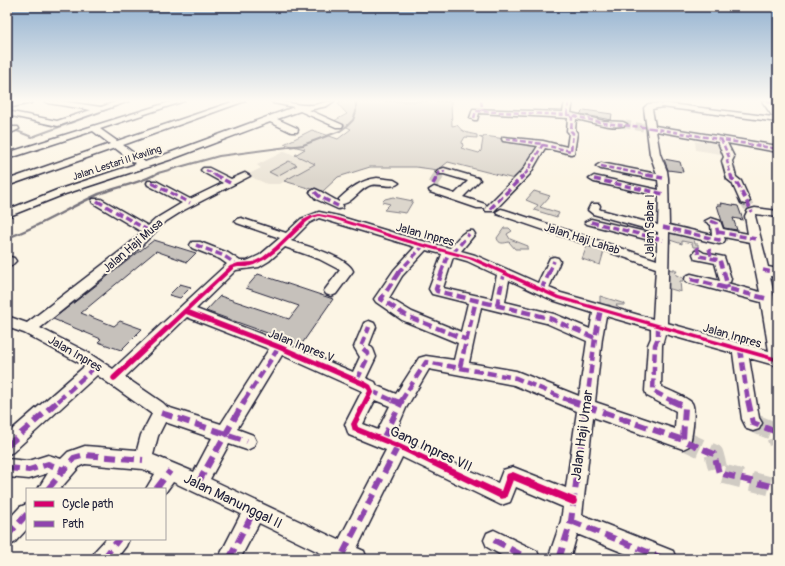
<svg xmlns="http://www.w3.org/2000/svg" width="785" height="566" font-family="Pangolin,sans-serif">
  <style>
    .built { fill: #ece5d8 }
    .green { fill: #dcd6cc; stroke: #7f7c84 }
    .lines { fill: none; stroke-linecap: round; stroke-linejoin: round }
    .stream-far1 { stroke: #78757e; stroke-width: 2 }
    .stream { stroke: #78757e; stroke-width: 2.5 }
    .building { fill: #c6c1bb; stroke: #22223b }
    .minor-tunnel-far2 { stroke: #d0cbc3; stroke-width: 8; stroke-dasharray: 8 4.5; stroke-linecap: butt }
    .minor-tunnel-far1 { stroke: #d0cbc3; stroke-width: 11; stroke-dasharray: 11 5.5; stroke-linecap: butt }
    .minor-tunnel { stroke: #d0cbc3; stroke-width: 19; stroke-dasharray: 19 10; stroke-linecap: butt }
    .minor-casing { stroke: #22223b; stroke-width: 3 }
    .minor { fill: #fcf5e5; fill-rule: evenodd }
    .quiet-far3 { stroke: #8e44ad; stroke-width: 2.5; stroke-dasharray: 5 2.5; stroke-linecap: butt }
    .quiet-far2 { stroke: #8e44ad; stroke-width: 3.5; stroke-dasharray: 7 3.5; stroke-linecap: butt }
    .quiet-far1 { stroke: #8e44ad; stroke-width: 4.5; stroke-dasharray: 9 4.5; stroke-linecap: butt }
    .quiet { stroke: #8e44ad; stroke-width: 6; stroke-dasharray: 12 6; stroke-linecap: butt }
    .cycleway-casing { stroke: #fcf5e5; stroke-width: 3 }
    .cycleway { fill: #d6006c; fill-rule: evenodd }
    .labels { text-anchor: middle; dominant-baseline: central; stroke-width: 4; stroke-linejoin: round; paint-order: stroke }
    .far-street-label { font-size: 10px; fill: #22223b; stroke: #fcf5e5 }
    .street-label { font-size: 12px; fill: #22223b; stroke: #fcf5e5 }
    .near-street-label { font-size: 14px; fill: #22223b; stroke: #fcf5e5 }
  </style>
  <rect width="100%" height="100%" fill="#fcf5e5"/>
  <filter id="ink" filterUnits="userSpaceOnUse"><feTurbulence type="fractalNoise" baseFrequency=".025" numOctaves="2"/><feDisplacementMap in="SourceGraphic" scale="8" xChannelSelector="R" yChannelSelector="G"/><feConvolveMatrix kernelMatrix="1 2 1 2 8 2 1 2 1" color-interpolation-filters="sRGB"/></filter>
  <g filter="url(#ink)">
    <path class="built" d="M700,137L720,140L727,155L696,150L695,141L701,142Z
      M285,151L315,164L280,184H267L247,175L261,168L257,165Z"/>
    <path class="green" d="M340,101H451L452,126L457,125C463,133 468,133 477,135V138L465,137L462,142L463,146L461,148L479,153L481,151L483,139L479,137L483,138L484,136L542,144L518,180L448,162L438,170L416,167H370L338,177L322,192L284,181L315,164L295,155L305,149L284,144L312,130L338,139L351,129L334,121L347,114L338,104Z
      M289,161L297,165L277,176L269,172Z
      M534,191L550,196L540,207L559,213L557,217L534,210L538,205L526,200Z
      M393,197L413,201L406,213L384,210L390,204L382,202L385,199Z
      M504,228H509L512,231L507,234L510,239L528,246V249H515L509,242C504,243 499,245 497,238Z
      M667,228L693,234L695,244H698V247H693L692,243L682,241V244L670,240L671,243H668Z
      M587,246L604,251L600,265L582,259Z
      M667,269L673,270V269H675L677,272H675L676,275L683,278V281H680L681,292L667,288Z
      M600,296L625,304V305H616L619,309L611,308L610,305H607L608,308L600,306Z"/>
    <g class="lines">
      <path class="stream-far1" d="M7,134L17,131L32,137L130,101
        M153,176L158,173L219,156L303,145L340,131L347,126L353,120L356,112V101"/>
      <path class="stream" d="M7,238C39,227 68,208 99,194C117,187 137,184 154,175"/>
    </g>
    <path class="building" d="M584,110L612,114L611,120L580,114Z
      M664,159L680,162L683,172L668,170Z
      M721,203L738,206L743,220L733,218L737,230L724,228L717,205H722Z
      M154,240L196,253L187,262L156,251L81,313L114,326L120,321L142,329L121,350L98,342L101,339L53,319Z
      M258,274L333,299L301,345L206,311L220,296L289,319L299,306L246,288Z
      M180,284L191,287L180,298L169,295Z"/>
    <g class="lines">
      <path class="minor-tunnel-far2" d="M623,124L646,128
        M438,176L441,172"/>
      <path class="minor-tunnel-far1" d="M433,184L439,175
        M745,201L749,207"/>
      <path class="minor-tunnel" d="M753,423L774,431L778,443
        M683,440L714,454L719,473L778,488"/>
      <defs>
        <path id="minor" d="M20,101H32L31,103L7,108V104Z
          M44,101H61L101,107L118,101H129L58,126L7,115V111L57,121L91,110L48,103Z
          M173,101H184L100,129L117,141L235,101H245L123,145L145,162L294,107L273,103L272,101C286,101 298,106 311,105C319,105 325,101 334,101L327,106L309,110L343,125L342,127H336L300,111L277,119L297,128L298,130L297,132H291L270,122L172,159L65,194L7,217V210L57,190L136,164L115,148L7,186V180L110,144L93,131L7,159V153Z
          M565,101H573L571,113L604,121L623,122L627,124C618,131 587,121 576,119L575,130L577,133L574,153L571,154L545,148L530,174L494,211H486L485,209L486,207L523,170L538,146L503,141L502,139L503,137L543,141L567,147L569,133L567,131L568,118L479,113L477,120H474L470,118L473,109L563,112Z
          M762,101H770L778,112V122L662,107L652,109L655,126L778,146V152L727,143L734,157L732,161L736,177L741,181L750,201L745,204L741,203L732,183L727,179L722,161L724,157L718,142L656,131L660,154L667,171L668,178L669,225L712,235L711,225L705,221L711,218L720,221L723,229L748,234L745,216L748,210L755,208L778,211V217L756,214L755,216L768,267L778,269V277L770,276L778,317V366L749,358L759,418L762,423L759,429L753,431L747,429L742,419L733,353L665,334L662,345L661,387C668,390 688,398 692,403C696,410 692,439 689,446L683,449L593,417L582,515L673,551L676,559H639L577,534L570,559H548L561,521L563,507L516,487L510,502L501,505L402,457L357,548L364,551L367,559H333L259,523L240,559H218L241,514L173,482L165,493V489H146L155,474L143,469L85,464L80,466L60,489H38L48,473L29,479L7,477V459L29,461L48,455L61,459L68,452L85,446L137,450L141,435L152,414L97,375L13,452L7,455V434L85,366L24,333L7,327V316L27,323L127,246L142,232L93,203L92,201L93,199H101L148,226L157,218L182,203L148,185L147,183L148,181H156L190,199L223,183L203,172L201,170L203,168H209L231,179L245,173L250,176L184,210L165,222L135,252L40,328L87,352L113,369L227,264L220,259L192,248L190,245L192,242H200L228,253L240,261H247L260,255L280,238L237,223L235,221L237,219L241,218L286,233L301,219L319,212L338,216L411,238L450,248C456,241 463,229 473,231L475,234L461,251L475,255L538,283L550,258L554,257L558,258L560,261L549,288L561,293L653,319L656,268L497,214L496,212L501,209L505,210L657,260V242L587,224L585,222L591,219L658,235V232L593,214L588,210L591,204H599L600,206L599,209L601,210L658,225L659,196L594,182L589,179L594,176L659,190L658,180L601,169L596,166L601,163L657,174L650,154L644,108L648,104L662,103L773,117ZM319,218L415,247L394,270L374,299L376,302L402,320L458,343L454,360L426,356L419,358L396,394L377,386L375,382L366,378L376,357L373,349L369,345L376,327L374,323L369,321L364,323L354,347L360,357L353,372L284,343L196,309L236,270L259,267L269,261L285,247L319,259L340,270L324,291L326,294L331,296L336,294L353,271C348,257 306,246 291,241L309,223ZM669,232L719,244L723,243L725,240L724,237L750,242L760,292L727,283L730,282L731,279L724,257L704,253L699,250L695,251L693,254L695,259L715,263L720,281L691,274L686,276L685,279L686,282L761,302L769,351L667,323ZM426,250L442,254L429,289L432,294L468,303L461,332L412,312L389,298L402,276ZM453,257L467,261L497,275L492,299L443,288ZM509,280L552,300L593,313L590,329L554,314L505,302ZM481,307L546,323L587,341L579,396L516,371L469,363ZM606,316L651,329V338L648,345L645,391L647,396L676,411L675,429L595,402L602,338ZM187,317L269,349L221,424L167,407L163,403L125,377ZM282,355L362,391L345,424L349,435L386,450L339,540L210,479L229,444L247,450L253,447L256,441L253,435L237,429ZM429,369L514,385L577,411L566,488L513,467L503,470L498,483L394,436L406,408ZM375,400L390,406L378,430L363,424ZM165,422L212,438L194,472L153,455L158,436Z
          M12,127H18L19,129L7,135V129Z
          M444,168L478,178L480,180L463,197L485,204L486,206L485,208H477L430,192L429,190L434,187L455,194L468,181L444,174H438L436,172L438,170Z
          M377,178L394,180L399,183C393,189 380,183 371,185C360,188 353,203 342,204L343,206L342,208L338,209L316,199L310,192L315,189C319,190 333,199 339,202V199C351,188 361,180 377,178Z
          M10,257L14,258L16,261L11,266L7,267V258Z
          M27,504V529L14,543L7,546V521L20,507Z
          M494,530L537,551L540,559H508L487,547L484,540L487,533Z
          M106,539H129L126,546L116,559H92L95,551Z"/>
      </defs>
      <use href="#minor" class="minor-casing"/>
      <use href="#minor" class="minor"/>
      <path class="quiet-far3" d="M481,101L483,111
        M661,101L662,105
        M767,102L778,103
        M567,115L569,101
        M474,118L476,111L570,115L604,123L651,128
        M651,128L778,149
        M506,139L543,144L527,172L523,176
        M721,139L729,157L727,161L731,176
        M543,145L571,151L573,133L571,131L572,118L570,115
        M601,166L652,176
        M206,170L217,176
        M437,176L439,173L445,171"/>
      <path class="quiet-far2" d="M215,175L230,183
        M647,175L663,178
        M731,175L732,179L736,181L752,212
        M594,179L664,194
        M152,183L190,203
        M433,184L438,175
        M315,192L320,197L338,206
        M97,201L149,231
        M490,209L524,175
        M591,222L663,240
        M663,227L719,240L716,223L711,221
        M718,232L756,239
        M196,245L224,256L236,264
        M697,247L699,256L720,260L724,273
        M709,249L712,258
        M453,253L469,234
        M763,270L778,273
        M398,273L423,246
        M441,273L449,252
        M549,273L554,261"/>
      <path class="quiet-far1" d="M399,272L381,299L407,316L467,340
        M442,272L436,289L437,291L549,318L595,338
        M724,272L728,288
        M775,272L778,273
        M691,279L768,299
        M541,291L549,272
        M497,306L504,272
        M658,326V338L655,345L653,391L672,401
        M740,349L748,401
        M460,367L476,300
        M357,380L368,357V353L361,347L369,327
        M371,391L394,401
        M58,401L96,366
        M244,401L279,347
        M401,401L426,362L516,378L570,401
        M587,401L595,338L601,309"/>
      <path class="quiet" d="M392,400L400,403
        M568,400L683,440L714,454L719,473L778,488
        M670,400L685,407L683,440
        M748,400L753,423L774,431L778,443
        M161,413L247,441
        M383,439L402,400
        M7,446L59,400
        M7,468L29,470L48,464L64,470
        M198,483L245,400
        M48,489L74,458L85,455L143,460
        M156,489L170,471
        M571,521L665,559
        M7,536L27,514
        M494,540L529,559
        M343,553L398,446
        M103,559L119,539
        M229,559L254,511
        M559,559L571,521L587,400"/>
      <defs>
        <path id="cycleway" d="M319,214L335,217L409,240L473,257L559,296L778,358V362L555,298L469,259L405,242L333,219L319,216L313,218L307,222L278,250L266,259L254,265L247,267H238L234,268L189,310L281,345L366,382L371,385L374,391L357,424L358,427L400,444L501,491L507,474L513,472L576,498L577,501L576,504L573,505L513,480L506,498L501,499L396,448L353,431L351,424L368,391L367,389L362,386L277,349L186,314L116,380L114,381L112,380L111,378L112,376L230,266L238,263L253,262L263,257L275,247L303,220L311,216Z"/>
      </defs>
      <use href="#cycleway" class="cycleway-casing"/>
      <use href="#cycleway" class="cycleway"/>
    </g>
  </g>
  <linearGradient id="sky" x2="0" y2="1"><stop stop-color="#92b1d0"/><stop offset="0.56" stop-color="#fefaf3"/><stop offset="1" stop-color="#fefaf3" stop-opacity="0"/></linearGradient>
  <rect width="785" height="180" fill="url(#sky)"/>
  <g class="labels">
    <g class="far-street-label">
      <text transform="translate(117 163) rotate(-18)">Jalan Lestari II Kavling</text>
    </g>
    <g class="street-label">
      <text transform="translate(650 226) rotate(-90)">Jalan Sabar I</text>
      <text transform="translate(425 235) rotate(15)">Jalan Inpres</text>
      <text transform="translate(582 239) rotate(18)">Jalan Haji Lahab</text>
      <text transform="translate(133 246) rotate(-41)">Jalan Haji Musa</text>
      <text transform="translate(732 336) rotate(16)">Jalan Inpres</text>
      <text transform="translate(301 346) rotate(22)">Jalan Inpres V</text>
      <text transform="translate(75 354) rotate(30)">Jalan Inpres</text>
    </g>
    <g class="near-street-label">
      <text transform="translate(582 435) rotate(-82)">Jalan Haji Umar</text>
      <text transform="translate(431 449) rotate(25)">Gang Inpres VII</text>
      <text transform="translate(233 501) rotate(26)">Jalan Manunggal II</text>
    </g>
  </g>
  <rect width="785" height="566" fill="none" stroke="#fcf5e5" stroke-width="24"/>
  <rect x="12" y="12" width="761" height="542" fill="none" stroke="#22223b" stroke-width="1.5" filter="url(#ink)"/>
  <rect x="26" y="488" width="140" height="52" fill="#fcf5e5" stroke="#a5a1a1"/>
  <rect x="34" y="501" width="20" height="6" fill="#d6006c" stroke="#a5a1a1"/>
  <text x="62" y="508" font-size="12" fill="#22223b">Cycle path</text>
  <rect x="34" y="521" width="20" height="6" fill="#8e44ad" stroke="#a5a1a1"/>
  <text x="62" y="528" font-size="12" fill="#22223b">Path</text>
</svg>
